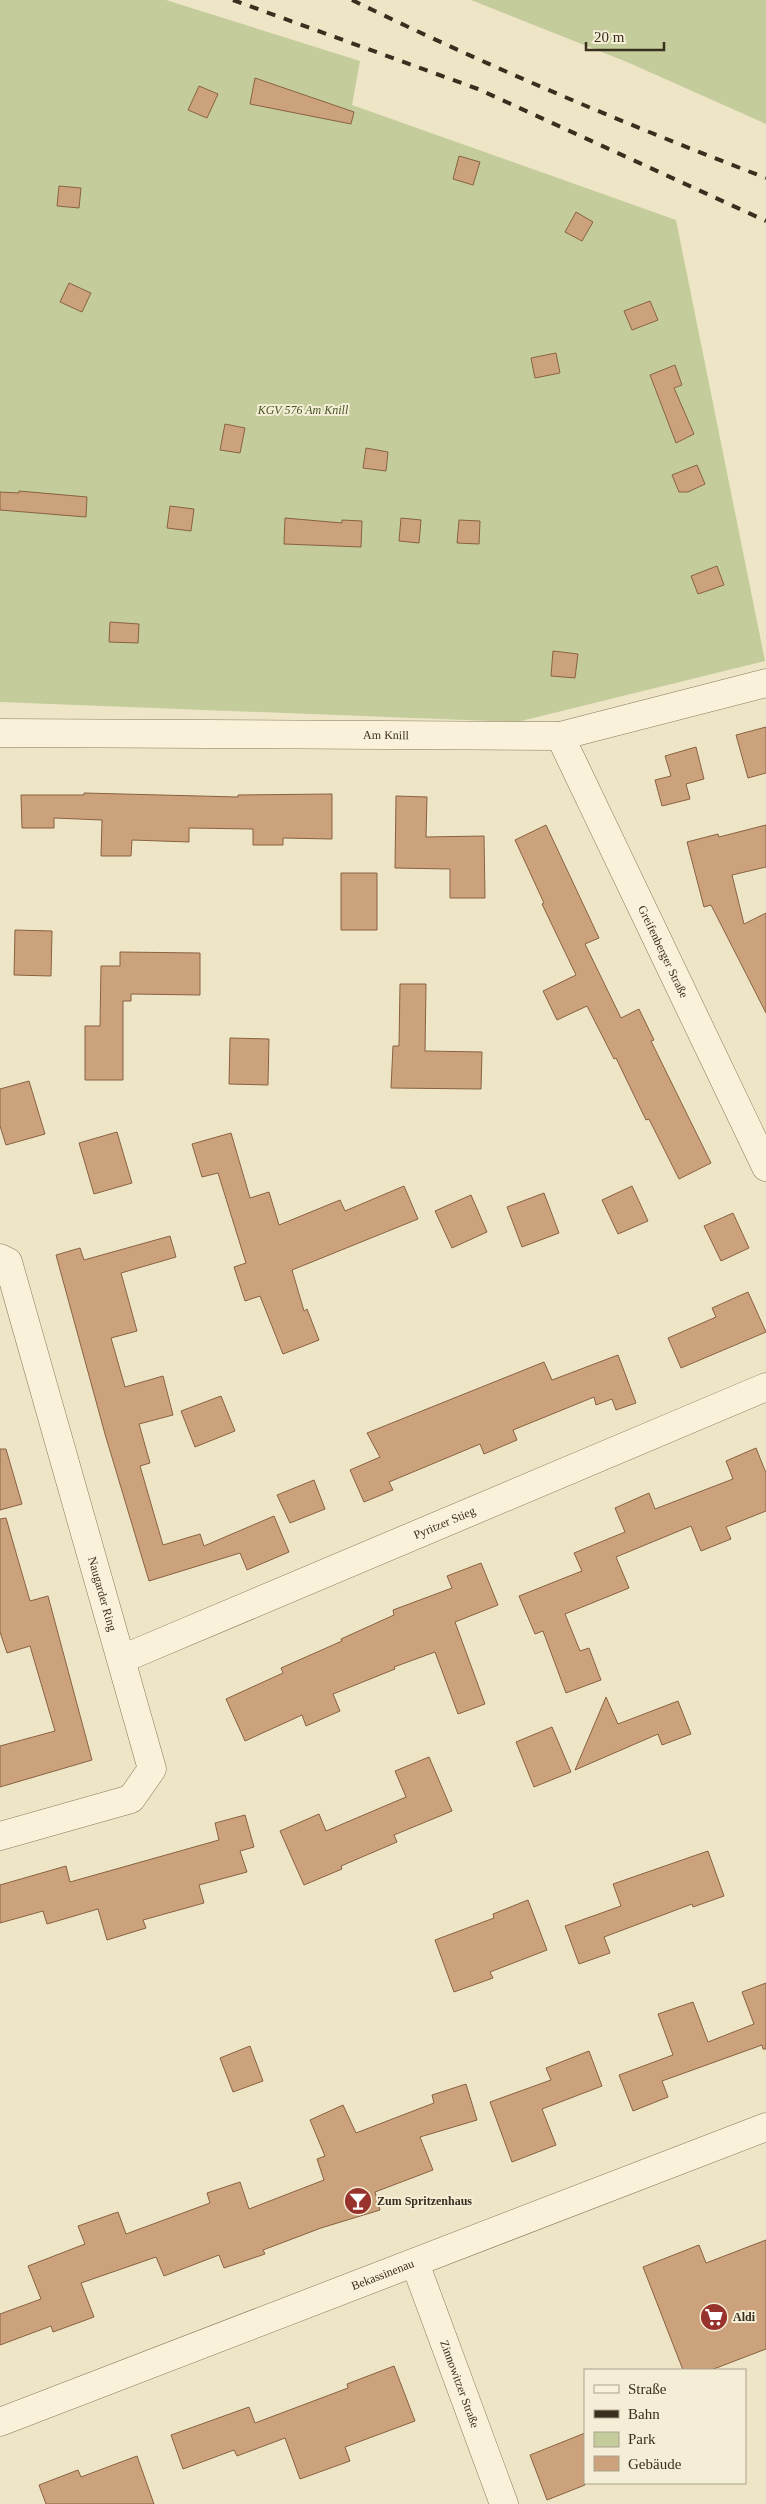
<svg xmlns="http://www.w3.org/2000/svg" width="766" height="2504" font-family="Georgia,serif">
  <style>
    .green { fill: #c3cc9a }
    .building { fill: #cca27c; stroke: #886242 }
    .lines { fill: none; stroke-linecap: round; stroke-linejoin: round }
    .minor-casing { stroke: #89775c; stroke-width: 29 }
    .minor { stroke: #f9f1d9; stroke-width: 28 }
    .rail { stroke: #3a2e1f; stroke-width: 4; stroke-dasharray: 9 9; stroke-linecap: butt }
    .labels { text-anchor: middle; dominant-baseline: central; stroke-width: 4; stroke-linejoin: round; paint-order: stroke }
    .park-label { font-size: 12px; font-style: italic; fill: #475626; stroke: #f5eed6 }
    .street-label { font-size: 12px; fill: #3a2e1f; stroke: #f5eed6 }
    .poi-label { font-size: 12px; font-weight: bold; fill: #3a2e1f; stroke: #f5eed6; text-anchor: start }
  </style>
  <rect width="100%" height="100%" fill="#eee5c6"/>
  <path class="green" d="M0,0H166L360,61L352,105L676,220L765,661L517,722L0,702Z
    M471,0H766V124L627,62Z"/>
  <path class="building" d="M255,78L354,112L351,124L250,104Z
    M199,86L218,94L207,118L188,110Z
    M459,156L480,162L473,185L453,179Z
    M59,186L81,188L79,208L57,206Z
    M576,212L593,222L582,241L565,232Z
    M69,283L91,293L82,312L60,302Z
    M650,301L658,320L632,330L624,311Z
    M556,353L560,373L535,378L531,358Z
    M675,365L682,385L674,388L694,434L676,443L650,375Z
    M225,424L245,428L240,453L220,450Z
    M366,448L388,452L386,471L363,468Z
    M697,465L705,484L688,492H679L672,475Z
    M19,491L87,497L86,517L0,510V492L19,493Z
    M170,506L194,509L191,531L167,528Z
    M285,518L342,523V520L362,521L361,547L284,544Z
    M401,518L421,520L419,543L399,541Z
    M459,520L480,521L479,544L457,543Z
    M717,566L724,585L698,594L691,576Z
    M110,622L139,624L138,643L109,642Z
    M553,651L578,654L575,678L551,676Z
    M766,727V773L748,778L736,735Z
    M696,747L704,779L686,784L690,799L662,806L655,780L671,776L665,756Z
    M84,793L238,797V795L332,794V839L283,838V845H253V829L189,828V842L132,840L131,856H101L102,820L54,818V828H22L21,795H84Z
    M396,796L427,797L426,837L484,836L485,898H450V869L395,868Z
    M546,825L599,938L585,944L621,1018L639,1009L654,1040L651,1041L711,1163L679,1179L649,1119L646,1120L616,1058L614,1059L587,1006L557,1020L543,991L576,975L542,904L544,903L515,840Z
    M766,825V867L732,875L744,924L766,913V1013L711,905L704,907L687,842L718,834L719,837Z
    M341,873H377V930H341Z
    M15,930L52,931L51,976L14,975Z
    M120,952L200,953V995L131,994V1001H123V1080H85V1026H100L101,966H120Z
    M400,984H426L425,1051L482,1052L481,1089L391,1088L393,1046H399Z
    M230,1038L269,1039L268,1085L229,1084Z
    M29,1081L45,1134L6,1145L0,1126V1089Z
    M117,1132L132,1183L94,1194L79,1143Z
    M231,1133L250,1198L269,1192L279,1225L340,1200L345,1211L404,1186L418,1219L292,1270L304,1311L307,1309L319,1340L283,1354L260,1296L245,1301L234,1267L246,1263L218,1173L202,1177L192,1144Z
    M632,1186L648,1221L618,1234L602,1200Z
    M544,1193L559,1233L522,1247L507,1207Z
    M471,1195L487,1232L452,1248L435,1211Z
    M733,1213L749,1248L721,1261L704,1226Z
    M170,1236L176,1257L121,1273L137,1331L111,1338L125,1387L163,1376L173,1415L139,1424L150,1463L140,1466L163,1545L200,1534L204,1546L274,1516L289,1552L247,1570L240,1553L149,1581L105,1434L56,1255L80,1248L84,1260Z
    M748,1292L766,1332L681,1368L668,1338L716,1317L712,1308Z
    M618,1355L636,1403L616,1410L612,1399L596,1405L594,1397L513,1430L517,1440L484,1454L480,1444L389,1482L393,1490L364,1502L350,1470L380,1457L367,1433L544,1362L552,1380Z
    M221,1396L235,1431L195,1447L181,1411Z
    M756,1448L766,1473V1511L726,1527L731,1539L701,1551L691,1526L616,1557L629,1588L565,1614L580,1651L589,1648L601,1680L566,1693L543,1631L535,1634L519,1596L582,1571L574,1553L625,1532L615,1508L649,1493L655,1509L733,1479L726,1461Z
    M0,1449H6L22,1504L0,1510Z
    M314,1480L325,1509L290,1523L277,1495Z
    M6,1518L30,1601L48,1596L92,1760L0,1787V1746L55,1731L30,1646L7,1653L0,1632V1519Z
    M481,1563L498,1605L455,1622L485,1704L458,1714L435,1652L394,1667L395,1669L333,1694L340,1711L306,1726L302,1715L245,1741L226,1699L283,1673L281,1668L342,1641L341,1639L394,1615L393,1610L452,1588L447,1576Z
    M606,1697L618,1724L678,1701L691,1734L662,1745L658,1734L575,1770Z
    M552,1727L571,1772L534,1787L516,1742Z
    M429,1757L452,1811L394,1835L397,1842L341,1866L342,1869L304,1885L280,1831L319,1814L326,1831L406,1797L395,1771Z
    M245,1815L254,1847L240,1851L247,1872L199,1885L204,1903L143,1920L146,1928L107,1940L98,1909L47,1924L43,1911L0,1923V1885L66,1866L70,1882L219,1840L215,1823Z
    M708,1851L724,1896L693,1907L692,1904L604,1937L610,1953L579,1964L565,1926L621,1906L613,1884Z
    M528,1900L547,1950L490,1972L493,1978L454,1992L435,1940L494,1918L493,1914Z
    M766,1983V2049H763L762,2045L662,2081L668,2097L633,2111L619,2075L673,2055L658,2014L693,2002L708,2042L754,2024L742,1992Z
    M250,2046L263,2081L233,2092L220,2058Z
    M589,2051L602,2086L542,2109L556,2145L512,2162L490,2102L551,2080L546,2068Z
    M466,2084L477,2120L420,2137L433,2170L375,2192L380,2210L321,2228L263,2250L265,2254L224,2268L219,2255L164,2276L156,2257L81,2283L94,2317L53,2332L51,2326L0,2345V2314L41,2299L28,2266L85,2244L78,2226L118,2212L126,2234L210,2203L207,2193L240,2182L249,2209L324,2180L317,2159L325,2156L310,2120L343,2105L356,2133L434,2103L432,2095Z
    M766,2240V2349L711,2370H683L643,2267L699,2245L706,2263Z
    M394,2366L415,2421L345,2447L350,2461L300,2479L285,2438L237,2456L234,2450L183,2469L171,2435L249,2407L255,2423L348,2388L347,2384Z
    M585,2433V2485L547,2500L530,2455Z
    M137,2456L154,2504H46L39,2485L78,2470L81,2477Z"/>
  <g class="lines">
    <defs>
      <g id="minor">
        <path id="s1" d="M0,733L560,736L766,683"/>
        <path id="s2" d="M560,736L766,1167"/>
        <path id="s3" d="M0,1258L8,1262L152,1769L131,1799L0,1836"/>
        <path id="s4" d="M122,1659L766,1387"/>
        <path id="s5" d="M415,2263L504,2504"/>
        <path id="s6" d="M0,2422L766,2127"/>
      </g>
    </defs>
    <use href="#minor" class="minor-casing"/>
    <use href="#minor" class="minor"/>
    <path class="rail" d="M233,0L478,89L766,221
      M352,0C487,66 625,124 766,178"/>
  </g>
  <defs>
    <symbol id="bar-disc" viewBox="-11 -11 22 22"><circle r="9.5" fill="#98322c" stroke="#f5eed6"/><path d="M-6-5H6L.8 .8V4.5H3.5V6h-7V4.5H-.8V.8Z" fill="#fff"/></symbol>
    <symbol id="supermarket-disc" viewBox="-11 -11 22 22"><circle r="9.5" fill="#98322c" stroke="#f5eed6"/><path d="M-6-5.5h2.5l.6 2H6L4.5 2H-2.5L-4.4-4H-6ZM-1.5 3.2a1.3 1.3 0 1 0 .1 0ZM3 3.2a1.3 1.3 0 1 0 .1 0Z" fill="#fff"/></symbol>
  </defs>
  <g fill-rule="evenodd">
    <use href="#bar-disc" x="342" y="2185" width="32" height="32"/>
    <use href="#supermarket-disc" x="698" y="2301" width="32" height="32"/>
  </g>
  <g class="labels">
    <g class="park-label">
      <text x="303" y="410">KGV 576 Am Knill</text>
    </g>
    <g class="street-label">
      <text stroke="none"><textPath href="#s1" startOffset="386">Am Knill</textPath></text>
      <text stroke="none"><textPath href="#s2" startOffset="239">Greifenberger Straße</textPath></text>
      <text stroke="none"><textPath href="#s4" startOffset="350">Pyritzer Stieg</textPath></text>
      <text stroke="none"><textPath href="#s3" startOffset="354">Naugarder Ring</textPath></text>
      <text stroke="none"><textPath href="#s6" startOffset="410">Bekassinenau</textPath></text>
      <text stroke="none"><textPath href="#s5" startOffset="129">Zinnowitzer Straße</textPath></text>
    </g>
    <g class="poi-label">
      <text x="377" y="2201">Zum Spritzenhaus</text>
      <text x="733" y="2317">Aldi</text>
    </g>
  </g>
  <rect x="584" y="2369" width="162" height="115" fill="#f5eed6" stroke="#aaa18d"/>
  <rect x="594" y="2385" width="25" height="8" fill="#f9f1d9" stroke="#aaa18d"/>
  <text x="628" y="2394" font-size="15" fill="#3a2e1f">Straße</text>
  <rect x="594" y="2410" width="25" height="8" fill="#3a2e1f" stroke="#aaa18d"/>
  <text x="628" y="2419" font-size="15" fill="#3a2e1f">Bahn</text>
  <rect x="594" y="2432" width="25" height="15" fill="#c3cc9a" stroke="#aaa18d"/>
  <text x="628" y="2444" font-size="15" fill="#3a2e1f">Park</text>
  <rect x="594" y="2456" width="25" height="15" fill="#cca27c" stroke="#aaa18d"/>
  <text x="628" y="2469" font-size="15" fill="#3a2e1f">Gebäude</text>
  <path d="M586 42v8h78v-8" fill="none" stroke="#3a2e1f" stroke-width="2.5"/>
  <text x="594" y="42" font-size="15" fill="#3a2e1f" stroke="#f5eed6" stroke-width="4" paint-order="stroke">20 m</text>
</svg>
